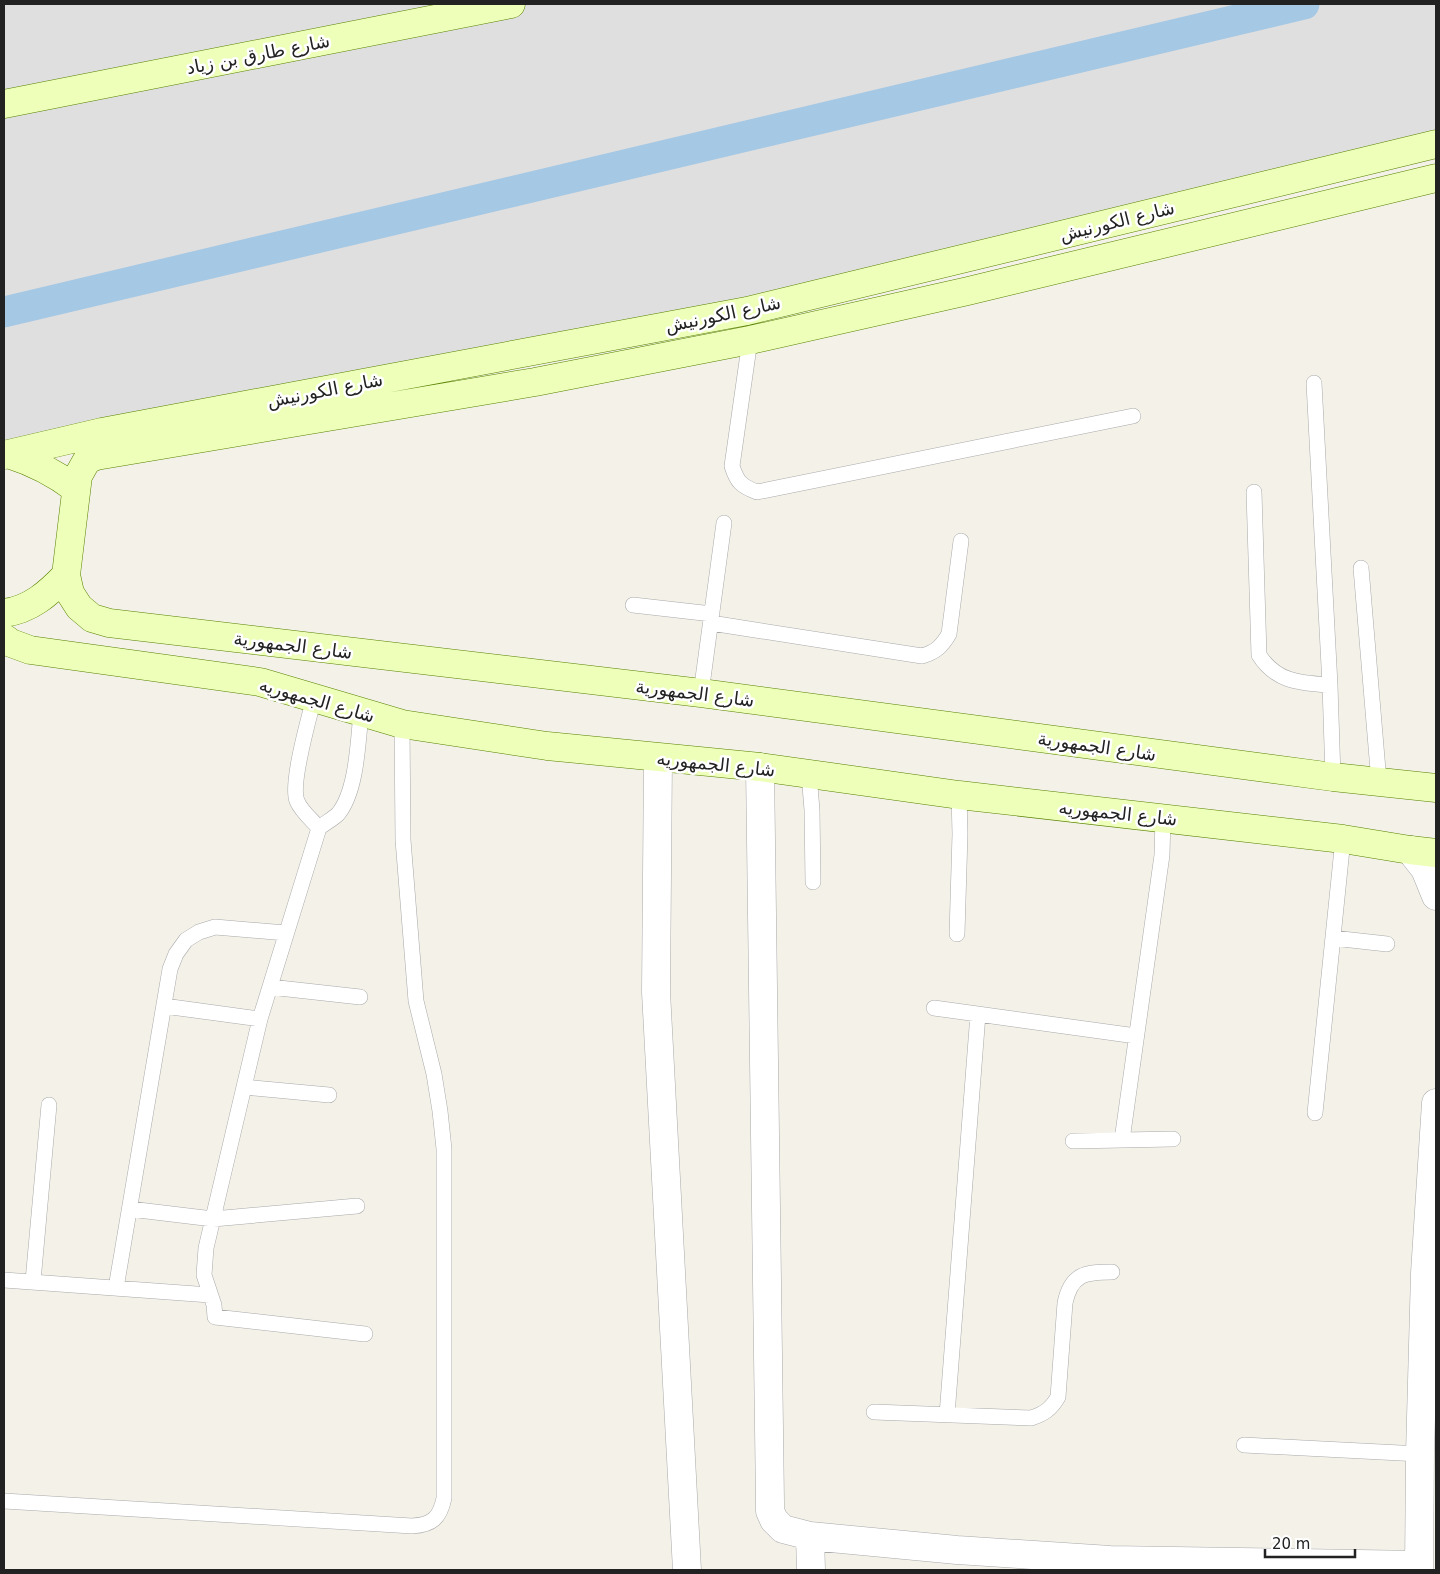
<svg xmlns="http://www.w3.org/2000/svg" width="1440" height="1574" font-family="'DejaVu Sans','Noto Naskh Arabic',sans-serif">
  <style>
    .residential { fill: #e0dfdf }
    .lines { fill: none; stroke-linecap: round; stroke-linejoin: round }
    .canal { stroke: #a5c8e4; stroke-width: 31 }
    .service-casing { stroke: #a9a9a9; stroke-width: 16 }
    .minor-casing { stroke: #a9a9a9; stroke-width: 29 }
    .secondary-casing { stroke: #588100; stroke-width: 29 }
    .service { stroke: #fff; stroke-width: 15 }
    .minor { stroke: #fff; stroke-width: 28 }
    .secondary { stroke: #edffb9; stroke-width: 28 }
    .labels { text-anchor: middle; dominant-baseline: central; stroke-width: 5; stroke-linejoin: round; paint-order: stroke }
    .street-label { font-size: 18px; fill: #222; stroke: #fff }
  </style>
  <rect width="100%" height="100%" fill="#f3f1e8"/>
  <path class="residential" d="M4,4H1436V159L1288,194L4,457Z"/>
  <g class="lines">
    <path class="canal" d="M4,312L1304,4"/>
    <defs>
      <path id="service" d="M750,340L732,466C737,482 741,486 757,492L1133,416
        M1314,383L1330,685L1333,777
        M1254,492L1259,655C1276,682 1300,683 1330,685
        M1361,568L1379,782
        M633,605L712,614
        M711,623L922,656C936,652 942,646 949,634L961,541
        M701,693L724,523
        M314,698C309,718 290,784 297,801C301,811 312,820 319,828
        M361,713C358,741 357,791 338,814C333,819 325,823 319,828L260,1019L206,1248L204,1275L214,1305L215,1317L365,1334
        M809,774L812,810L813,882
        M957,934L960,834L959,795
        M1333,938L1387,944
        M270,987L360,997
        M164,1006L260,1019
        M934,1008L1136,1036
        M244,1087L329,1095
        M1315,1113L1343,839
        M1122,1140L1162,855L1163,818
        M1073,1141L1173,1139
        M130,1209L213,1219L357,1206
        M4,1280L210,1295
        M33,1281L49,1105
        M116,1288L170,969L176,954L186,940L199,932L215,927L286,933
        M874,1412L1031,1418C1044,1414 1051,1409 1058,1397L1065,1303C1071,1274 1085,1272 1112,1272
        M947,1415L978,1014
        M1244,1445L1420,1454
        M4,1501L412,1526C432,1525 440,1518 444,1498V1149L440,1111L434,1074L416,1001L403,840L402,724"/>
      <path id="minor" d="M658,758L656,992L687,1570
        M760,767L770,1502V1511L774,1520L783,1529L810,1536L957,1550L1110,1560L1419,1565
        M1410,850L1425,869L1436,896
        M810,1536L811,1570
        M1419,1570L1420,1454L1425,1273L1436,1103"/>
      <path id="secondary" d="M4,104L511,4
        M1436,178L968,291L750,340L535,382L96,456L87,460L78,476L66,575L70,593L79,607L92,618L109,623L701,693L1333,777L1436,788
        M8,454C33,462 55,473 76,489
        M4,455L102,432L747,311L1436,144
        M4,613C30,610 49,593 66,575
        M4,638L11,643L30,650L260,682L402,724L547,746L760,767L959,795L1343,839L1410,850L1436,853"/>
    </defs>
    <use href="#service" class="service-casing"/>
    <use href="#minor" class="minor-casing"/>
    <use href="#secondary" class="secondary-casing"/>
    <use href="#service" class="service"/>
    <use href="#minor" class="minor"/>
    <use href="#secondary" class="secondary"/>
  </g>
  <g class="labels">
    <g class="street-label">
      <text transform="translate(258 54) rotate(-11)">شارع طارق بن زياد</text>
      <text transform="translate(1117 221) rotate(-14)">شارع الكورنيش</text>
      <text transform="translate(723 314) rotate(-12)">شارع الكورنيش</text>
      <text transform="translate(325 390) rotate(-11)">شارع الكورنيش</text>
      <text transform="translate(293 645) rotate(7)">شارع الجمهورية</text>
      <text transform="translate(695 693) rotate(7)">شارع الجمهورية</text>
      <text transform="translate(317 700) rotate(16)">شارع الجمهوريه</text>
      <text transform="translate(1097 746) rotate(8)">شارع الجمهورية</text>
      <text transform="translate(716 764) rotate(6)">شارع الجمهوريه</text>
      <text transform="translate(1118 813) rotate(6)">شارع الجمهوريه</text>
    </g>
  </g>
  <rect width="1440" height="1574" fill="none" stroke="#222222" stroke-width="10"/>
  <path d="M1265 1549v8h90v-8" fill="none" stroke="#222222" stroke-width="2.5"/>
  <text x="1272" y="1549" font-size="15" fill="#222222" stroke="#ffffff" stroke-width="4" paint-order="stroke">20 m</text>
</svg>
